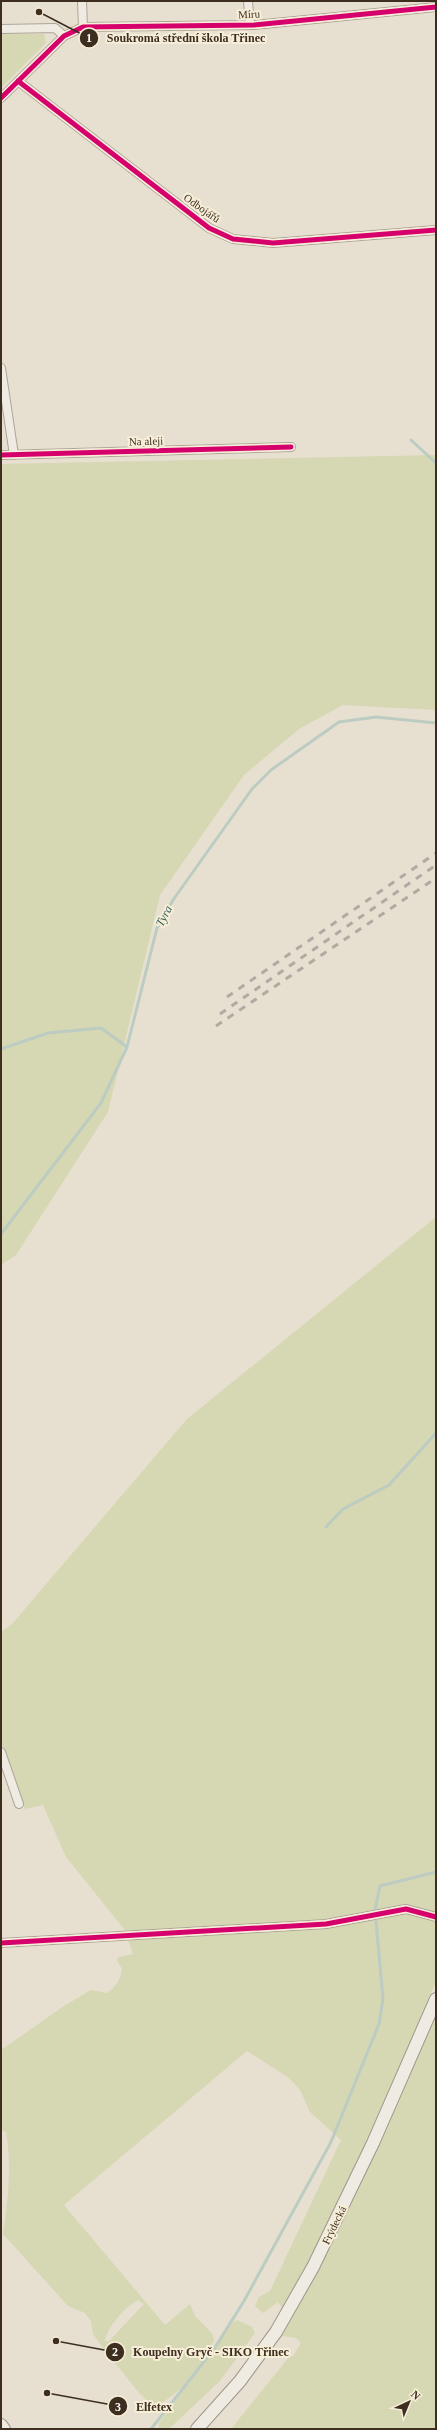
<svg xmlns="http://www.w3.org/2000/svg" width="437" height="2430" font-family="'Times New Roman',serif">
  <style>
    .green { fill: #d6d7b3; fill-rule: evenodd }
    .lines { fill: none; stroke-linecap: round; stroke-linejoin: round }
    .stream { stroke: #bcccc2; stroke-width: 3 }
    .minor-casing { stroke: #ada599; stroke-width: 10 }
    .secondary-casing { stroke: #9c958a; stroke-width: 14 }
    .minor { stroke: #efebe3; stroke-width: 8 }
    .secondary { stroke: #efebe3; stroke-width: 12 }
    .rail { stroke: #afaaa2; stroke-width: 3; stroke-dasharray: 7 7; stroke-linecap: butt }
    .cycleway-casing { stroke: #f7eed8; stroke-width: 8 }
    .cycleway { stroke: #d6006c; stroke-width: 5 }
    .labels { text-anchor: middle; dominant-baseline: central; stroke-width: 4; stroke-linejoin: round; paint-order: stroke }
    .street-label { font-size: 11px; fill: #3d2e20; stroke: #f7eed8 }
    .water-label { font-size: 12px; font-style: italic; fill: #2f5d5a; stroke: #f7eed8 }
    .leader { fill: none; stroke: #3d2e20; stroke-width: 1.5 }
    .callout-dot { fill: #3d2e20; stroke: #f7eed8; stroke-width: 1.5 }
    .mark-label { font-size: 12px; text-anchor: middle; font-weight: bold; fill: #fff }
    .callout-label { font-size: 12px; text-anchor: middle; font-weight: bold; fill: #3d2e20; stroke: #f7eed8; stroke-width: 4; stroke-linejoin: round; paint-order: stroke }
  </style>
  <rect width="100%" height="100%" fill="#e7e0d1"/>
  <path class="green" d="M1,34H44L46,43L1,88Z
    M436,455V710L343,705L299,729L244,775L160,895L108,1112L16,1255L1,1265V464Z
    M436,1217V1982L367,2140L307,2264L282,2308L278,2302L263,2313L255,2306L259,2297L270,2291L340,2142L342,2141L310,2112L300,2090L289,2078L247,2051L64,2205L165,2325L190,2304L195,2316L212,2333L214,2340C203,2366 180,2395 154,2407L140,2394L106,2352L93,2334L91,2321L85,2313L68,2306L3,2234C8,2200 12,2167 6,2132L1,2130V2050L64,2006L91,1990L107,1993C116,1987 120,1980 122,1969L117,1961L118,1957L133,1954L124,1929L66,1857L43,1805L25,1809L1,1741V1632L12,1624L187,1419ZM138,2300L144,2304L109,2341H105C107,2327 126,2306 138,2300Z
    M436,2016V2429H231L289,2357L293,2356L301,2343L296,2338L282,2336C341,2233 389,2125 436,2016Z
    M237,2320L252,2327L255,2333L220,2381L169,2429H159V2423L233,2322Z"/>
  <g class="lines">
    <path class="stream" d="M411,440L436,463
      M1,1049L48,1033L101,1028L127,1047
      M1,1234L101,1103L127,1047L157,928L173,900L252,789L271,770L339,722L376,717L436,723
      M326,1527L343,1509L389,1485L436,1433
      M151,2429L214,2349L244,2301L331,2142L379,2024L383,1999L375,1910L380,1886L436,1872"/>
    <defs>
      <path id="minor" d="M82,1L83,27
        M248,1L250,24
        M1,29L55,28L64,36
        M18,81L209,228L233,239L273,243L436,230
        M1,98L64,36L83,27L254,25L436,7
        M1,368L14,455
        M1,455L291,447
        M1,1752L19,1804
        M1,1943L326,1924L406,1909L436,1917"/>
      <path id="secondary" d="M1,2425L4,2429
        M197,2429L240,2381L276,2332L313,2267L373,2143L436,1999"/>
    </defs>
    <use href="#minor" class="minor-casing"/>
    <use href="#secondary" class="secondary-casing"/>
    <use href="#minor" class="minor"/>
    <use href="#secondary" class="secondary"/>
    <path class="rail" d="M227,997L436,853
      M220,1014L436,865
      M216,1026L436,878"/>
    <defs>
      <path id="cycleway" d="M18,81L209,228L233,239L273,243L436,230
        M1,98L64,36L83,27L254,25L436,7
        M1,455L291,447
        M1,1943L326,1924L406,1909L436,1917"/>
    </defs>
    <use href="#cycleway" class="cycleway-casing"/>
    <use href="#cycleway" class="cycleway"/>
  </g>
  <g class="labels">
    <g class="street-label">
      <text transform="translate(249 14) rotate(-3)">Míru</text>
      <text transform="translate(202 208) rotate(35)">Odbojářů</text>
      <text transform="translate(146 441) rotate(-2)">Na aleji</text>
      <text transform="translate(334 2225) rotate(-64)">Frýdecká</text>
    </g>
    <g class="water-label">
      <text transform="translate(164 916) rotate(-63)">Tyra</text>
    </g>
  </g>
  <path class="leader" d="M39 12L89 38M56 2341L115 2352M47 2393L118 2406"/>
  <g class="callout-dot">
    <circle cx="39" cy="12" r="4"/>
    <circle cx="56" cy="2341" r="4"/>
    <circle cx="47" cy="2393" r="4"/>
    <circle cx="89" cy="38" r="10"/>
    <circle cx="115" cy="2352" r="10"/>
    <circle cx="118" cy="2406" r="10"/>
  </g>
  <g class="mark-label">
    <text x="89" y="42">1</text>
    <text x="115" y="2356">2</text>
    <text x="118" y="2411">3</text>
  </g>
  <g class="callout-label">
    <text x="186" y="42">Soukromá střední škola Třinec</text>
    <text x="211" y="2356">Koupelny Gryč - SIKO Třinec</text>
    <text x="154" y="2411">Elfetex</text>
  </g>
  <rect width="437" height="2430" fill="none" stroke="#3d2e20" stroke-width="4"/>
  <g transform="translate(409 2402) rotate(44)" stroke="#f7eed8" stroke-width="3" paint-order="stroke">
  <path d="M0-3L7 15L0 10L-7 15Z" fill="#3d2e20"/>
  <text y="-6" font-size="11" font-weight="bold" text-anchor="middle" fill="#3d2e20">N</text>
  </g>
</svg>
